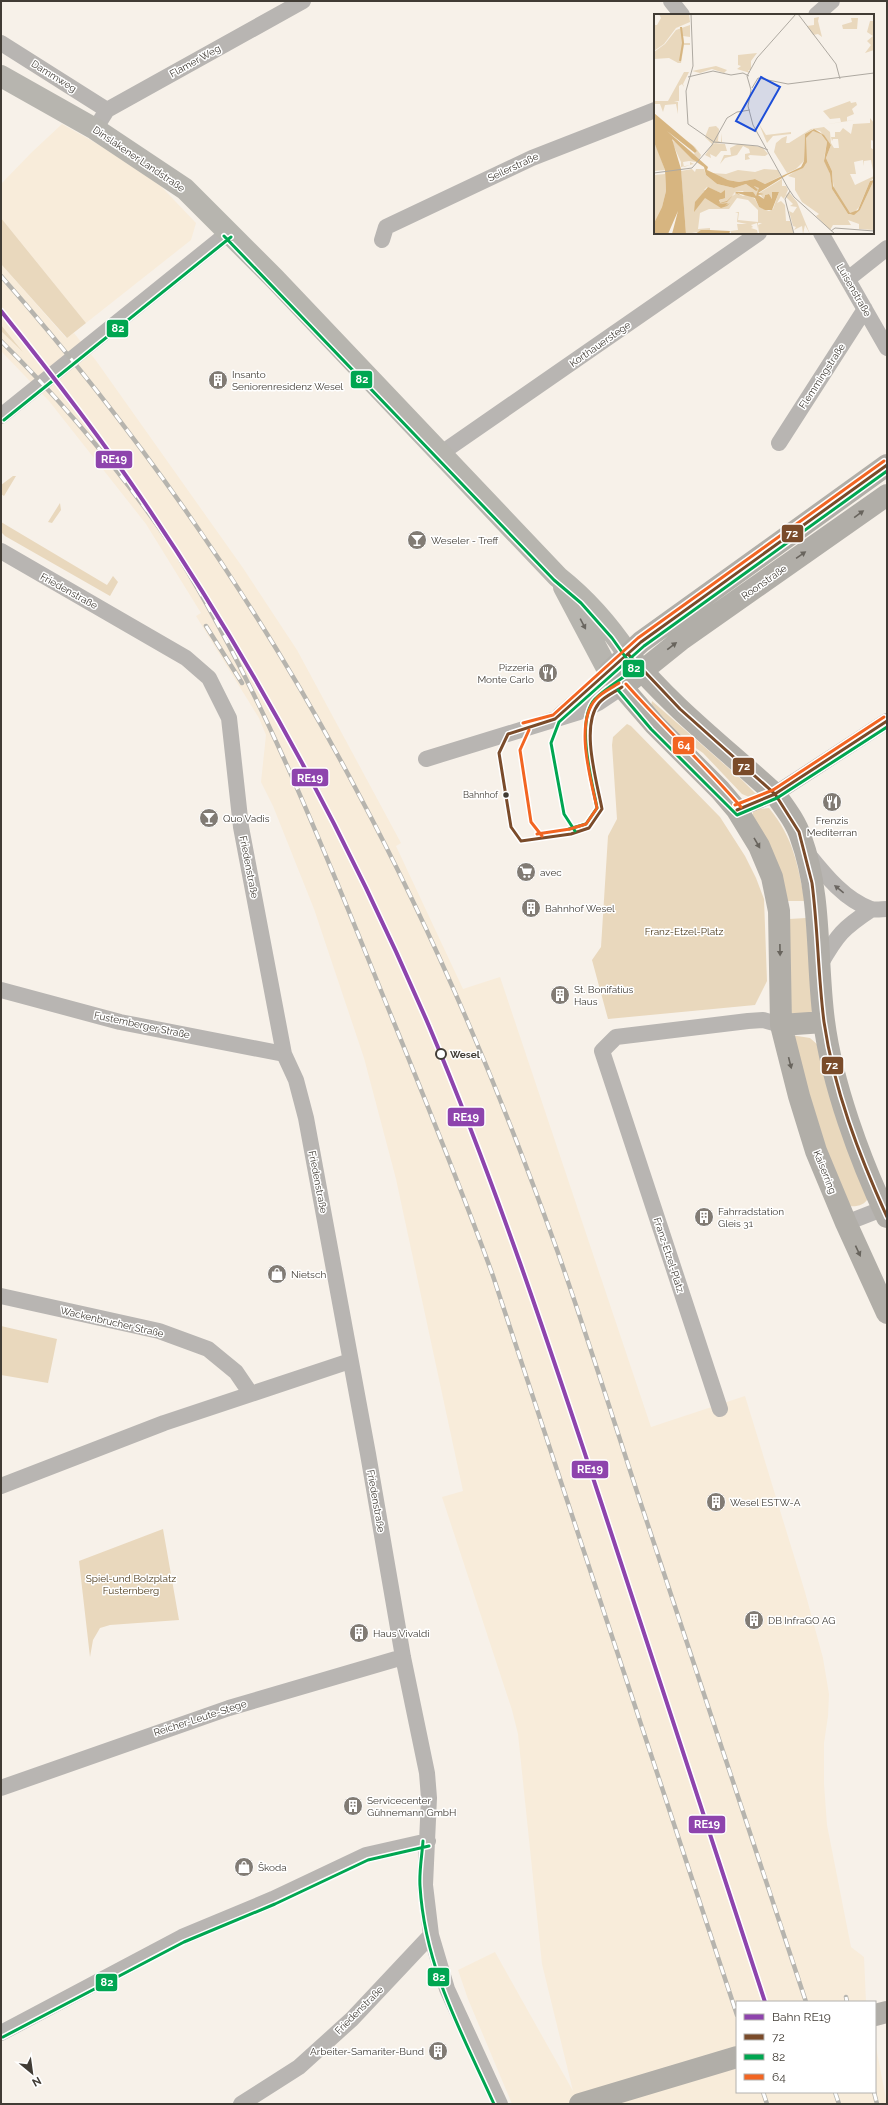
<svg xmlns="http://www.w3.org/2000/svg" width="888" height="2105" font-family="Raleway,sans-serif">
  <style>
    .built { fill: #f8ecda }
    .green { fill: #e9d8bd }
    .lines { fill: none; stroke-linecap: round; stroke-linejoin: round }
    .minor { stroke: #b8b5b2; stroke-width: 16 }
    .secondary { stroke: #b7b5af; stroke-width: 22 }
    .primary { stroke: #b1aea8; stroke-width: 22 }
    .rail-casing { stroke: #b6b4ae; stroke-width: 4.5 }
    .rail { stroke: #fff; stroke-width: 3; stroke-dasharray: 9; stroke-linecap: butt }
    .bus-1-casing { stroke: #fff; stroke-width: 6 }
    .bus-2-casing { stroke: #fff; stroke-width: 6 }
    .bus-3-casing { stroke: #fff; stroke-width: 6 }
    .bus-1 { stroke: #7a4b2a; stroke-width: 3 }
    .bus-2 { stroke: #00a651; stroke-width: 3 }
    .bus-3 { stroke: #f26522; stroke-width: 3 }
    .rail-1-casing { stroke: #fff; stroke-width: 7 }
    .rail-1 { stroke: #8e44ad; stroke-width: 4 }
    .oneway { fill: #68645d }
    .oneway2 { fill: #6a6660 }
    .oneway3 { fill: #6b6661 }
    .bus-dot { fill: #413c35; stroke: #fff; stroke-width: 1.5 }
    .stop-dot { fill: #fff; stroke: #413c35; stroke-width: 2 }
    .labels { text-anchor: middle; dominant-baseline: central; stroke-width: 3; stroke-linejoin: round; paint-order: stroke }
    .bus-label { font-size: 9px; fill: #413c35; stroke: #fff; text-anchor: end }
    .street-label { font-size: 10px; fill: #413c35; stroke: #fff }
    .poi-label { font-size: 10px; fill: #413c35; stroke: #fff; text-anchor: start }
    .park-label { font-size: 10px; fill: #4b3818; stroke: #fff }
    .stop-label { font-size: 10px; font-weight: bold; fill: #413c35; stroke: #fff; text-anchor: start }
    .inset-river { fill: none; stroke: #d7b580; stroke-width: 2 }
    .inset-road { fill: none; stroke: #aea9a1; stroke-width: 1 }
    .view { fill: #1d4ed8; fill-opacity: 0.15; stroke: #1d4ed8; stroke-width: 2 }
    .inset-edge { fill: none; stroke: #413c35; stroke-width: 2 }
    .line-badge { stroke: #fff; stroke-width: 1.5 }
    .badge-label { font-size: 11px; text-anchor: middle; font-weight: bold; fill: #fff }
  </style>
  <rect width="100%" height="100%" fill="#f7f1e9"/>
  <path class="built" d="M62,124L130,162L154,179L196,223L191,240L86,323L1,218V184L32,152Z
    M1,264L66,338L74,333L97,362L243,568L297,650L401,843L396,846L463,989L500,977L651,1427L745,1396L805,1592L823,1658L829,1694L828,1716L824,1743V1784L827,1825L851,1947L864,1957L866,2002H737V2092H875V2042L887,2104H512L468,1999L458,1970L495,1952L573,2091L542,1964L518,1734L512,1710L442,1497L463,1491L396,1179L364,1058L314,909L273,806L261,782L266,735L259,718L196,616L201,613L146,524L49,401L1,351V331L20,348L1,325Z"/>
  <path class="green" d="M1,218L86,323L67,338L1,264Z
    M1,325L23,352L1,331Z
    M13,476H16L4,496L1,494V485Z
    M60,503L61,510L52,523L48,522Z
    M1,522L107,585L113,576L118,582L110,596L5,536L1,532Z
    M652,701L741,779L759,797H749L742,794L703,753L665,727L651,706Z
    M627,724L631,726L720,817L745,856L756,878L764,899L767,981L755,1005L608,1019L592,960L601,947L608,836L617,819L612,745L613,737Z
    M769,808C794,839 797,863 805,901H786L752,817L753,812L758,809Z
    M806,918L813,1006L811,1016L791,1019L789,919Z
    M791,1035L810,1038L818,1045L869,1197C864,1206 857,1207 847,1206L842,1200Z
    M1,1326L57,1339L48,1383L1,1375Z
    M163,1529L179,1620L110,1625L100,1628L93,1640L90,1657L79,1561Z"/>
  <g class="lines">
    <path class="minor" d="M671,1L682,15
      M816,15L832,1
      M1,43L107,110
      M95,129L107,110L303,1
      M821,233L887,348
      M382,240L386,227L532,158L655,110
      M848,279L887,248
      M1,416L228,233
      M779,443L865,309
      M440,454L759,233
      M1,551L186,658L209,678L229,718L241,827L284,1054L296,1080L306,1118L368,1454L403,1657L427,1773L429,1798L425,1885L431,1935L447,1989L500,2104
      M559,716L609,672
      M426,759L579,712L598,703L622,687
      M737,810L775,794L887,721
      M808,854C825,875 845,900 871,909C876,910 882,909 887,909
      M820,965C837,935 843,928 872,909
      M1,990L120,1022L284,1054
      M846,1223L887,1207
      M1,1296L159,1331L208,1349L236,1372L251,1394
      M720,1409L602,1051L616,1037L748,1021L763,1020L781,1025
      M1,1486L164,1423L350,1361
      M1,1788L229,1708L403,1657
      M1,2033L182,1937L273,1899L366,1855L428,1841
      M241,2104L299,2067L352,2019L431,1935"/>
    <path class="secondary" d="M1,76L95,129L185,189L275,279L558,577C587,600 608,624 628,654
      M564,587L609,672"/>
    <path class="primary" d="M887,465L641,642L609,672L655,725L720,790L737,810L759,846L772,877L779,911L781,1025L799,1096L816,1151L846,1223L887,1313
      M628,654C671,707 725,748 775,794C785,808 796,822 801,838C822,896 816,961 824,1021C832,1084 860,1160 887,1217
      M631,680L682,639L887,495
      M781,1025L824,1022
      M875,2015L887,2012
      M580,2104L737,2057"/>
    <defs>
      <path id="rail" d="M1,276C140,434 259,605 357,791C436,938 501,1093 557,1250C587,1335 614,1422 642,1507C696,1672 752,1837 806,2002
        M1,341C62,401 118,468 167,539
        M179,557C256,683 312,820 367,956C410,1063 454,1168 493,1276L737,2015
        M206,626L242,683
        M846,1997L847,2002
        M763,2092L767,2104
        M835,2092L839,2104
        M874,2092L877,2104"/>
    </defs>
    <use href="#rail" class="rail-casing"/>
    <use href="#rail" class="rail"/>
    <defs>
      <path id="bus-1" d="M628,654L680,709L775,794L799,832L812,883C818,929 818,975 824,1022C834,1090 859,1155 887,1217
        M508,734L555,719L641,642L887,465
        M508,734L499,753L511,827L521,841
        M737,810L775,794L887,721
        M521,841L571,834L589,828L602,809C597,782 580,726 599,703C605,696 615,692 622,687"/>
      <path id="bus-2" d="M224,236L554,580L581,603L612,638L634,669C622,679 606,688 595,699C575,721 592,781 597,808L586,824L569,829
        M4,420L231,237
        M618,690L651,729L737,815L777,798L887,727
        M575,831L564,814L551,743L559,722L644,646L887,471
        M423,1841C422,1856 419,1871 420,1886C425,1968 461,2031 494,2104
        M3,2037L184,1942L275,1904L368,1860L429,1846"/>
      <path id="bus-3" d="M626,684C663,726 704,764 741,807
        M523,723L553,715L638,638L884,461
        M529,730L520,750L531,822L542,836
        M735,805L773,790L884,717
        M537,834L570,829L586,824L597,808C591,780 574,722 596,699C602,692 612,688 619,683"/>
    </defs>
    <use href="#bus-1" class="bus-1-casing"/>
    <use href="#bus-2" class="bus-2-casing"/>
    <use href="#bus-3" class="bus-3-casing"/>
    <use href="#bus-1" class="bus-1"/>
    <use href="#bus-2" class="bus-2"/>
    <use href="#bus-3" class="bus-3"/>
    <defs>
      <path id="rail-1" d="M1,311C50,372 98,434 142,499C254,664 350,842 429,1026C495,1182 548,1342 601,1502C656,1669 710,1836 765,2002"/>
    </defs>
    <use href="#rail-1" class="rail-1-casing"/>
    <use href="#rail-1" class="rail-1"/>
  </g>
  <defs><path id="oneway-solid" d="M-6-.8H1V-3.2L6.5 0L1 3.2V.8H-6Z"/></defs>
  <g class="oneway">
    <use href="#oneway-solid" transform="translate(859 514) rotate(-36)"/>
    <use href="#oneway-solid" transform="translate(801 555) rotate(-35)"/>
    <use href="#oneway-solid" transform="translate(672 646) rotate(-37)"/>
    <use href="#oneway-solid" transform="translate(757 843) rotate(60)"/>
    <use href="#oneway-solid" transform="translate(780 950) rotate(89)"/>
    <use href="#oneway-solid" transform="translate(790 1063) rotate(76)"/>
    <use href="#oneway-solid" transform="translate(858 1251) rotate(65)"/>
  </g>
  <use class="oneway2" href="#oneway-solid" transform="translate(583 624) rotate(62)"/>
  <use class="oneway3" href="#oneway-solid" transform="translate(839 889) rotate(-141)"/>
  <defs>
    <symbol id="building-disc" viewBox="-11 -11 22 22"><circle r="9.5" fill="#817b74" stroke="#fff"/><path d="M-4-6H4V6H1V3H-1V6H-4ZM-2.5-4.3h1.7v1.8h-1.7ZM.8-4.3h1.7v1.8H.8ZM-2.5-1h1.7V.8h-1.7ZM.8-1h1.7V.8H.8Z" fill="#fff"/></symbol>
    <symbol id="bar-disc" viewBox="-11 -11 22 22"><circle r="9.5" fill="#817b74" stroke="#fff"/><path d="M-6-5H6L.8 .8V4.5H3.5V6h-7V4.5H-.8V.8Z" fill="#fff"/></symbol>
    <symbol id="restaurant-disc" viewBox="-11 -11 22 22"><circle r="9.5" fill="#817b74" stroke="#fff"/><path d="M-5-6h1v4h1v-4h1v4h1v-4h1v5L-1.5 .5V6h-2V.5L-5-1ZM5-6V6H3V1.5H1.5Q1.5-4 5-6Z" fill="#fff"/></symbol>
    <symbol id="supermarket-disc" viewBox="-11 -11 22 22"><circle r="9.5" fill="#817b74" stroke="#fff"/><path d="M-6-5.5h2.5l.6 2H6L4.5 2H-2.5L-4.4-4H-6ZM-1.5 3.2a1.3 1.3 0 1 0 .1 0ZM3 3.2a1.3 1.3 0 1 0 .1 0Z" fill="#fff"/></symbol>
    <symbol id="shop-disc" viewBox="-11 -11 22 22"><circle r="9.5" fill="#817b74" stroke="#fff"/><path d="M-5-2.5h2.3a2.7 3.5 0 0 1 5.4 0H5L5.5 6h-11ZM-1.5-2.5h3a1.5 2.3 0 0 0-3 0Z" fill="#fff"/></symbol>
  </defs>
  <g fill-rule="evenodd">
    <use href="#building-disc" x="207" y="369" width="22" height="22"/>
    <use href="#bar-disc" x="406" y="529" width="22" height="22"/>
    <use href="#restaurant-disc" x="537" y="662" width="22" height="22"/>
    <use href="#restaurant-disc" x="821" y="791" width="22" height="22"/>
    <use href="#bar-disc" x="198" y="807" width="22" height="22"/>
    <use href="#supermarket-disc" x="515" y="861" width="22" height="22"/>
    <use href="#building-disc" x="520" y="897" width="22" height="22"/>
    <use href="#building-disc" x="549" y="984" width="22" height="22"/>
    <use href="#building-disc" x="693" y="1206" width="22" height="22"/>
    <use href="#shop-disc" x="266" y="1263" width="22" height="22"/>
    <use href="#building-disc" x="705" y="1491" width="22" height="22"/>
    <use href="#building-disc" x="743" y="1609" width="22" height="22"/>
    <use href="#building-disc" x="348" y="1622" width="22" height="22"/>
    <use href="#building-disc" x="342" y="1795" width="22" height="22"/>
    <use href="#shop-disc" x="233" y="1856" width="22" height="22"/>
    <use href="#building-disc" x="427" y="2040" width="22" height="22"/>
  </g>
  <circle class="bus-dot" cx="506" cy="795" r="3.5"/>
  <circle class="stop-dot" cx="441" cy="1054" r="5"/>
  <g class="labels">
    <g class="bus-label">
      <text x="498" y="795">Bahnhof</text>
    </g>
    <g class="street-label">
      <text transform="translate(195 61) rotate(-29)">Flamer Weg</text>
      <text transform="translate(54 76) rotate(32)">Dammweg</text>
      <text transform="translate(139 159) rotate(34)">Dinslakener Landstraße</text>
      <text transform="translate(513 167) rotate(-25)">Seilerstraße</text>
      <text transform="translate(854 290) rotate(60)">Luisenstraße</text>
      <text transform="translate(600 344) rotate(-35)">Korthauerstege</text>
      <text transform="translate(822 376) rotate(-57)">Flemmingstraße</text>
      <text transform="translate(764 582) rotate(-35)">Roonstraße</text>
      <text transform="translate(69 591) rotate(29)">Friedenstraße</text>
      <text transform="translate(249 867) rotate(79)">Friedenstraße</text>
      <text transform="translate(142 1025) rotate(12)">Fusternberger Straße</text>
      <text transform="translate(825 1172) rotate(68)">Kaiserring</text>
      <text transform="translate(318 1182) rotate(79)">Friedenstraße</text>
      <text transform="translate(669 1255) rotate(72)">Franz-Etzel-Platz</text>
      <text transform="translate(112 1322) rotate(13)">Wackenbrucher Straße</text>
      <text transform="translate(376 1501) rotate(80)">Friedenstraße</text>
      <text transform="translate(200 1718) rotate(-18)">Reicher-Leute-Stege</text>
      <text transform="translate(359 2010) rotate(-45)">Friedenstraße</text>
    </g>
    <g class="poi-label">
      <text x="232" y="374">Insanto<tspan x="232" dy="12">Seniorenresidenz Wesel</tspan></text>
      <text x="431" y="540">Weseler - Treff</text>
      <text x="534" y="667" text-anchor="end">Pizzeria<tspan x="534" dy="12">Monte Carlo</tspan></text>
      <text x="223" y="818">Quo Vadis</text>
      <text x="832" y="820" text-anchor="middle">Frenzis<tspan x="832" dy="12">Mediterran</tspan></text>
      <text x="540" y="872">avec</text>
      <text x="545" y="908">Bahnhof Wesel</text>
      <text x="574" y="989">St. Bonifatius<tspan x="574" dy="12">Haus</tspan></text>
      <text x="718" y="1211">Fahrradstation<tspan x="718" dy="12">Gleis 31</tspan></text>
      <text x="291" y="1274">Nietsch</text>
      <text x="730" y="1502">Wesel ESTW-A</text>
      <text x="768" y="1620">DB InfraGO AG</text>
      <text x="373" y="1633">Haus Vivaldi</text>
      <text x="367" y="1800">Servicecenter<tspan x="367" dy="12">Gühnemann GmbH</tspan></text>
      <text x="258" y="1867">Škoda</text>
      <text x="424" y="2051" text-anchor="end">Arbeiter-Samariter-Bund</text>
    </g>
    <g class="park-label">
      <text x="684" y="931">Franz-Etzel-Platz</text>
      <text x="131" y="1578">Spiel-und Bolzplatz<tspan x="131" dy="12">Fusternberg</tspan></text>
    </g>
    <g class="stop-label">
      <text x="450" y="1054">Wesel</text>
    </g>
  </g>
  <g transform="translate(654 14)">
    <rect width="220" height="220" fill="#f7f1e9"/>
    <path d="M5,0H35L36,8L22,14L10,30L0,37V11H3L7,4ZM165,3L164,7L168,23L164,20L159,21L153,12L160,11V4ZM197,4H204L203,15H189L188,11L198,8ZM220,5V36L211,39L217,31L213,27L219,22L213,18L216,7H219V12ZM36,11V23L29,22L30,29H36V31H30L27,49H24L15,44L0,45V38L11,30L22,16ZM103,39L97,47V56H94L96,59L83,55L87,52L84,51V41ZM62,52L73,56L70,59L58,55L46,59L38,57ZM30,58H35L29,70L30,73L28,70L25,72V87H20L24,88V100L22,90L11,91L9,98L6,90H0V70L1,87H14ZM196,87L197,89L202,88L203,91L198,95L200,100L193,103V107L201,106L168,111L187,108L186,104L176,105L169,97ZM216,104L220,109V127L217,126V134L220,136V164L216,167L205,193L199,200L195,199L180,177L178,157L172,144L177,131L166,117L159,115L151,120L150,147L142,155L133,159L120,138L122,129L128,124L133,122L132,129H135L157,115L170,113L176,118L177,129L180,134H185L184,125H179L178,127L177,123H181V118H186L189,114L197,120L199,110L216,109ZM209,146L210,152V147L217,146L220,162L201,171L196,160H202L200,148ZM105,110L112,121L137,118V120L119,122L113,129ZM62,112L65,115L64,127L67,128V119L68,128L58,130L51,123L55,113ZM159,117L166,119L173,128L170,145L176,160L178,175L194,200L197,201L206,196L220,166V216L205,215V210L194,206L197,211H179L176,216L162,202L165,200L148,188L141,176V164L134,162L152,150V124ZM13,118L40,140L43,137L32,126L41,133L47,141L45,146ZM17,126L21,128L42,148L35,147L29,148L30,153L36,151V148L40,150L27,153V148ZM0,128L5,139L11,156L0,157ZM59,129L71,130L73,137H67L62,143L56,140L57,144L51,141ZM84,130L108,133L114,140L111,142L96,141L94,142L96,145L91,146V140L96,139L95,135L89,132L83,141L71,144L66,150L70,141H77L76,134ZM38,155L41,158L42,155H50L52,161L63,170L80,174L92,170L102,177L101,171L105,173V179L128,165V172H132L134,176L130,185L127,182L123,189L127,187L131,191L132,207H136L140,220H105L104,211L108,209H104V196L94,186L83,184L75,195H55L46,199L44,215L56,214V216L32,220L27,157ZM53,173L67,179L68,185L61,189L62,184L59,189L56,184L50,183L49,178L56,181L55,176H50ZM89,177L91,180L98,179L101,182L104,180H106L111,187L113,185L112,182L110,183L111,181L115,180L118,185V178H125L119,195L115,197L105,193L101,185L93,180L89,182L83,179L77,183L81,178ZM110,155L124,156L127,162L111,170L101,165L85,168L74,166L58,159L72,160L84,156L101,158ZM11,160L12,177L8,193L0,209V161ZM135,178L143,188L156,220L151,211L149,220L148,212L140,216L142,213L139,212L135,197L139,199L143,193L136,192L139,190L131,182ZM81,198H85L84,206L104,208V215L103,209L97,211L99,213L97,214L103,216L104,220H77V217L75,220L76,217L84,216L83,210H93L83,208L84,199Z" fill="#e9d8bd" fill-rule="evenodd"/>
    <path d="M0,99L39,132L43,137L41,139L13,117L54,153L53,156L74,166L85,168L101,165L111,170L147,153L150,147L151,120L160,115L170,121L177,131L172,144L178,157L179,172L196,199L204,196L216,167L220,166L206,196L200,201L194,200L178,175L176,160L170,147L173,128L167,120L159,117L152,124L153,148L149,154L133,161L104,179L110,180L104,181L110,185L111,181L115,180L118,185V178H125L118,196H111L105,193L101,184L83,179L86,181L81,179L73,188L64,190L74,189L71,192L76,189L73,192L67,194L51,184L40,198L41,188L54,173L67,179L71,176V184L65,186L66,189L73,187L82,178H99L102,182L105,174L100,172L104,176L102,177L92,170L80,174L63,170L52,161L50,153L38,145L18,125L27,155L32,220H18L24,197L14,220H0V209L8,193L12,177L11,156L0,128ZM47,216H55L76,217L75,220H41Z" fill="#d7b580"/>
    <path class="inset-river" d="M26,47L29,29L27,13"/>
    <path class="inset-road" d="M37,0L39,52L32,77L34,110L60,128L104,132L114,136M144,0L182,50L186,65M93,62L97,76L94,92L99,111L134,174L140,183L181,220M93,62L103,44L142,0M34,63L59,57L77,61L89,59L95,62M98,74L104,64L134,70L220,59M0,159L38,154L58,131L73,104L83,98L96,96M136,177L131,185L140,220M177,217L181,214L220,217"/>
    <path class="view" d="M107,63L126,73L101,117L82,107Z"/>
    <rect width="220" height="220" class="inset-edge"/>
  </g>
  <g class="line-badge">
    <rect x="106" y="319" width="23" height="19" rx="4" fill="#00a651"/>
    <rect x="350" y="370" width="23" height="19" rx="4" fill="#00a651"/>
    <rect x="95" y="450" width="38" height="19" rx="4" fill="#8e44ad"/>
    <rect x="781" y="524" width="23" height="19" rx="4" fill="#7a4b2a"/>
    <rect x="622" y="659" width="23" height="19" rx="4" fill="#00a651"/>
    <rect x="672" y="736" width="23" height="19" rx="4" fill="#f26522"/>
    <rect x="732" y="757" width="23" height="19" rx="4" fill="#7a4b2a"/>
    <rect x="291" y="768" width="38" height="19" rx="4" fill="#8e44ad"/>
    <rect x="821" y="1056" width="23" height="19" rx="4" fill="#7a4b2a"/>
    <rect x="447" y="1107" width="38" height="20" rx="4" fill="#8e44ad"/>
    <rect x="571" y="1460" width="38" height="19" rx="4" fill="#8e44ad"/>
    <rect x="688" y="1815" width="38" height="19" rx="4" fill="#8e44ad"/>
    <rect x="427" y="1967" width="23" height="20" rx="4" fill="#00a651"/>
    <rect x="95" y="1973" width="23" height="19" rx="4" fill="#00a651"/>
  </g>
  <g class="badge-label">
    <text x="118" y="332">82</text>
    <text x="362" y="383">82</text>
    <text x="114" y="463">RE19</text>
    <text x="792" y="537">72</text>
    <text x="634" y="672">82</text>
    <text x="684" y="749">64</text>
    <text x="744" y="770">72</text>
    <text x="310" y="782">RE19</text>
    <text x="832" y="1069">72</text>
    <text x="466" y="1121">RE19</text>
    <text x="590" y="1473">RE19</text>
    <text x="707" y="1828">RE19</text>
    <text x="439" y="1981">82</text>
    <text x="107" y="1986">82</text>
  </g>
  <rect width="888" height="2105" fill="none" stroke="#413c35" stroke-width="4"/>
  <rect x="736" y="2001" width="140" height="92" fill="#ffffff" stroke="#b3b1ae"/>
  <rect x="744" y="2014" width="20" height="6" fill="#8e44ad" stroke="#b3b1ae"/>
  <text x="772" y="2021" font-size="12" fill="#413c35">Bahn RE19</text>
  <rect x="744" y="2034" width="20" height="6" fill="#7a4b2a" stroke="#b3b1ae"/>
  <text x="772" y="2041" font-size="12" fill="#413c35">72</text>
  <rect x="744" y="2054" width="20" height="6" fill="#00a651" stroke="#b3b1ae"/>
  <text x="772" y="2061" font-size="12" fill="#413c35">82</text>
  <rect x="744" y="2074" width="20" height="6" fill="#f26522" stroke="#b3b1ae"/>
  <text x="772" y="2081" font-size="12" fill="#413c35">64</text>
  <g transform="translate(32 2073) rotate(151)" stroke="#ffffff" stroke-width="3" paint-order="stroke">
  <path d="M0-3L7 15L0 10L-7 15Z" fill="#413c35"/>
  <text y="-6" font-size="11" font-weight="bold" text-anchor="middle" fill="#413c35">N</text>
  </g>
</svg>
